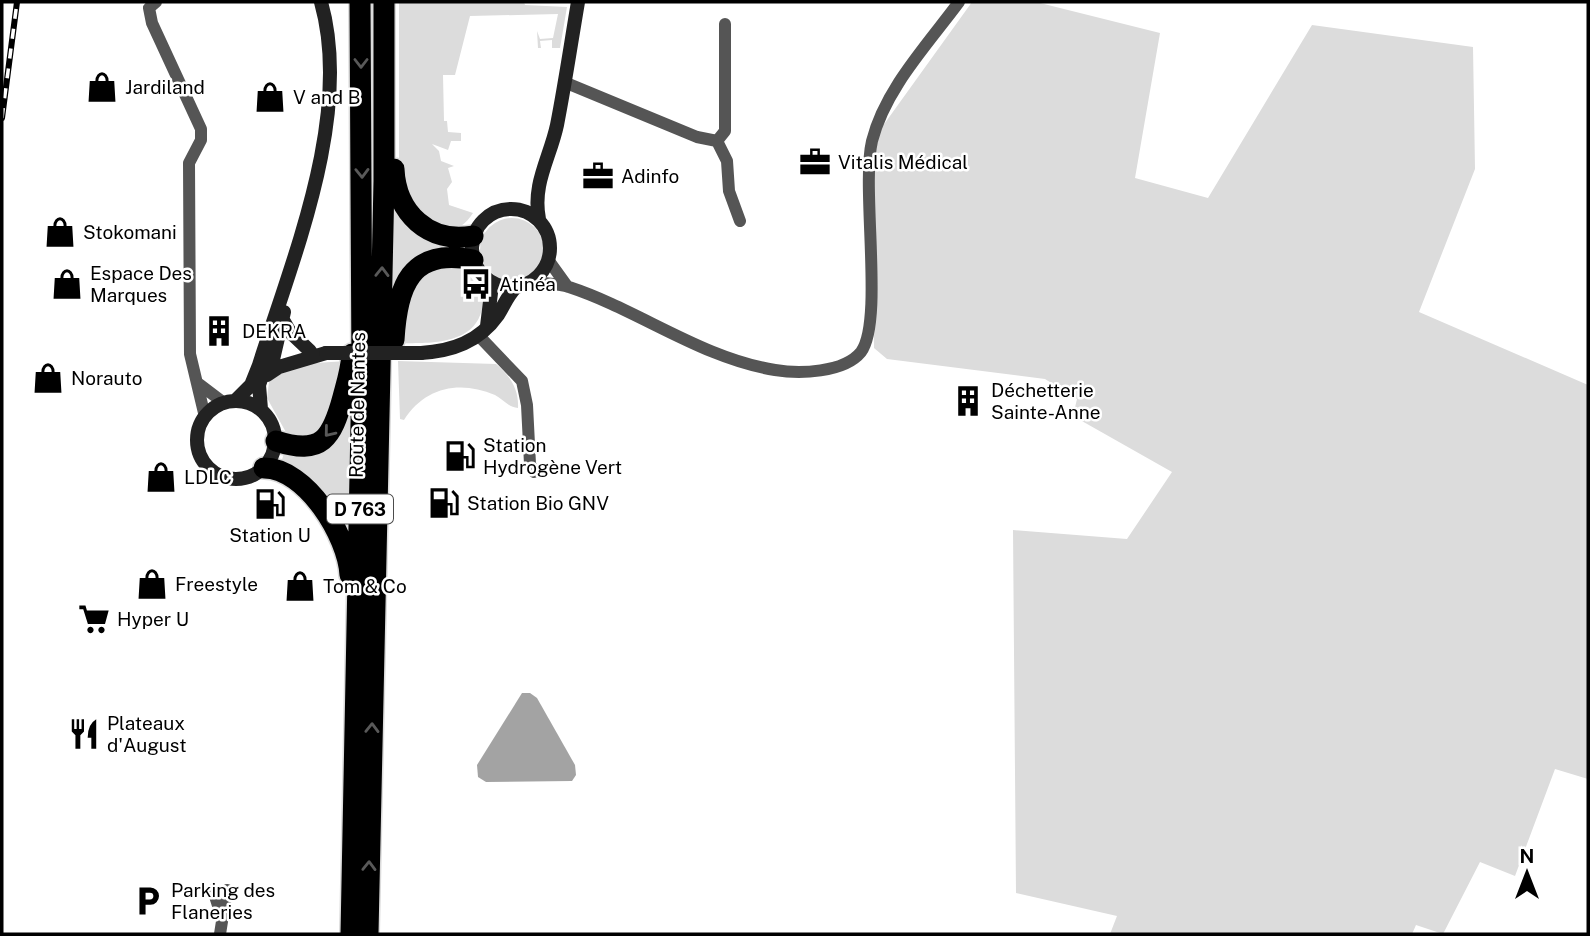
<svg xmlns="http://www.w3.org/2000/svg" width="1590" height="936" font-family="'Public Sans',sans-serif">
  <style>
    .green { fill: #dcdcdc }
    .water { fill: #a3a3a3 }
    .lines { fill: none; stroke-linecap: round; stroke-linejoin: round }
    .highway-casing { stroke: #dbdbdb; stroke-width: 24 }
    .street { stroke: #555; stroke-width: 12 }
    .secondary { stroke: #222; stroke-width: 14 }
    .highway { stroke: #000; stroke-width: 21 }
    .rail-casing { stroke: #000; stroke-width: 6 }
    .rail { stroke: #fff; stroke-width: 3.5; stroke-dasharray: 10; stroke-linecap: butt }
    .secondary-bridge { stroke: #222; stroke-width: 14 }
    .oneway { stroke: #595959 }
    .labels { text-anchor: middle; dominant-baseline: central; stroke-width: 5; stroke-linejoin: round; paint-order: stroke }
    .shield { fill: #fff; stroke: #4c4c4c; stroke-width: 2 }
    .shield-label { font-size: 18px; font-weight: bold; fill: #000 }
    .poi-label { font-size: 19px; fill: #000; stroke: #fff; text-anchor: start }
    .street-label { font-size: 19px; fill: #000; stroke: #fff }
  </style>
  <rect width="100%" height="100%" fill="#fff"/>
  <path class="green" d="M399,2H524L525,5L567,7L560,48H552V40L540,41L541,48H538L537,31L540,39L553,38L558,14L470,16L455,75H443L444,121H447L448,132L461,133V141H451L448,150L432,144L439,151L441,161L454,166L448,168L452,182L447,189L449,205L473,213C453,244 432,223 409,208L399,168Z
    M972,2H1036L1160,33L1135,178L1208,198L1312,25L1473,47L1475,169L1419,312L1588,385V779L1555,769L1515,876L1480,862L1443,934L1416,925L1412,934H1110L1117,916L1016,893L1013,530L1127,539L1172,472L1073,416L1077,399L1045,379L887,359L874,348L872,141Z
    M394,199L458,251L431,255L389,328Z
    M480 250a32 32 0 1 1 64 0a32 32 0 1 1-64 0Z
    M459,262L483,293C486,344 437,344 398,343L418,273Z
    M347,361L344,392L314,441L288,436L267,398L269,382L278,373L315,363Z
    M398,361L496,364C510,376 519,389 518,408C509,408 503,399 495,395C460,380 425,387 404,420L400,419Z
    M354,415L351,534L342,529L281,463L284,453L346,416Z"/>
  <path class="water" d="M522,693H530L537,698L575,765L576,775L572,781L486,782L478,777L477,765Z"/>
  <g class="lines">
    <defs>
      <path id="highway" d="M394,169C396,213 429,244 473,236
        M394,340C397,287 410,247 473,260
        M276,441C322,456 332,438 343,397C347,382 351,370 352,354
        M264,468C306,468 348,536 350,575
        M351,934L362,372L360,2
        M368,934L384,181V2"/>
    </defs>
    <use href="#highway" class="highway-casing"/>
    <path class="street" d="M156,2L149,8L152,23L201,129V140L189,163L190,354L205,417
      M564,82L697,137L717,141
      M717,141L725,131V24
      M717,141L727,161L729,191L740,221
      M549,261L567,286
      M532,281C544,284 558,283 569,287C639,310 701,358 775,370C799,374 844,373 861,352C884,321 861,188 872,141C885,89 928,44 959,2
      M479,336L522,381L527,405L530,464L534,472
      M199,384L224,403
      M213,890L221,915
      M220,934L227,890"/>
    <path class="secondary" d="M472 248a39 39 0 1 1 78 0a39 39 0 1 1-78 0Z
      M539,219C532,184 550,158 557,125C565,84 571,43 578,2
      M283,320L290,332L310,351
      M487,326L491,293L488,280
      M421,353C452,351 479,342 498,315C505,304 507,296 516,287
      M267,375L279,367L326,353
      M197 440a39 39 0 1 1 78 0a39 39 0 1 1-78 0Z
      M235,401L251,385L259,365C293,257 353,115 321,2
      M261,409L259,385L264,370L272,364L284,312"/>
    <use href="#highway" class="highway"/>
    <defs>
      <path id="rail" d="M2,118L17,2"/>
    </defs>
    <use href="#rail" class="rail-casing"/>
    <use href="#rail" class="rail"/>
    <path class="secondary-bridge" d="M326,353H421"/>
  </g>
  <defs><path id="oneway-chevron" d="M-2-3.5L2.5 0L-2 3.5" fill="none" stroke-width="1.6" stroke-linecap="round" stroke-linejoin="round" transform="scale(1.75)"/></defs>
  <g class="oneway">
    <use href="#oneway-chevron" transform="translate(361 63) rotate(90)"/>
    <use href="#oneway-chevron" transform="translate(362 173) rotate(89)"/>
    <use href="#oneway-chevron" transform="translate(382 272) rotate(-89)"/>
    <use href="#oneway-chevron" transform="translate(329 432) rotate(129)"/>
    <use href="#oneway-chevron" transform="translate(372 728) rotate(-89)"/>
    <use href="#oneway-chevron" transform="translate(369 866) rotate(-89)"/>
  </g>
  <defs>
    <symbol id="shop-bare" viewBox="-9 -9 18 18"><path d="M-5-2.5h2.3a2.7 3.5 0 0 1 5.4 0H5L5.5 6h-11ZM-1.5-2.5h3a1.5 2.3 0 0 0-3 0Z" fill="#000" stroke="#fff" stroke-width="2.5" paint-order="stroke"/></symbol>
    <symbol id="office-bare" viewBox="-9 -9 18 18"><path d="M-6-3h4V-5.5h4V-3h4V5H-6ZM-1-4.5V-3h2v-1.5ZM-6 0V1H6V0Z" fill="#000" stroke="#fff" stroke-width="2.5" paint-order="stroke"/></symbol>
    <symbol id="bus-bare" viewBox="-9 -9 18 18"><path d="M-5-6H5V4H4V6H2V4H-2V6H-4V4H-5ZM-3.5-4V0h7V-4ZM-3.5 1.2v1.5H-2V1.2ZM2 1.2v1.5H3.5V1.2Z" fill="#000" stroke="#fff" stroke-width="2.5" paint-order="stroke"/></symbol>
    <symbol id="building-bare" viewBox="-9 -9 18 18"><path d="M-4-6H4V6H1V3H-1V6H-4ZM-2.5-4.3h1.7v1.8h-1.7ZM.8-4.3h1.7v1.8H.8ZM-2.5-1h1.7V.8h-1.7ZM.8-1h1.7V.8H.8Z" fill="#000" stroke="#fff" stroke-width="2.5" paint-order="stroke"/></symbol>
    <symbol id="fuel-bare" viewBox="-9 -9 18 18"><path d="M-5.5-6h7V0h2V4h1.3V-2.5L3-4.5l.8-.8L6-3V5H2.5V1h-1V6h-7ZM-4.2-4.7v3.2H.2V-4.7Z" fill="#000" stroke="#fff" stroke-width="2.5" paint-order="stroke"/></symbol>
    <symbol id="supermarket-bare" viewBox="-9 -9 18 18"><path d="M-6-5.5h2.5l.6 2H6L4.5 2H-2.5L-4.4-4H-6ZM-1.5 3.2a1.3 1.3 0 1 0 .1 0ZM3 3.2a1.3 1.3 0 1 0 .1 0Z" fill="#000" stroke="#fff" stroke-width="2.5" paint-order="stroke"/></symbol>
    <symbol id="restaurant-bare" viewBox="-9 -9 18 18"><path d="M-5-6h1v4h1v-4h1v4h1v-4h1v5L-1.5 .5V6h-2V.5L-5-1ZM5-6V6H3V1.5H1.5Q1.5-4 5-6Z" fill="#000" stroke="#fff" stroke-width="2.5" paint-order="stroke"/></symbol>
    <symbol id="parking-bare" viewBox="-9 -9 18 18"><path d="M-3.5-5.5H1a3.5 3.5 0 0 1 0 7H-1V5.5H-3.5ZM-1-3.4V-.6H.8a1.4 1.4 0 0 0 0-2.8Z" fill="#000" stroke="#fff" stroke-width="2.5" paint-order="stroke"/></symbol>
  </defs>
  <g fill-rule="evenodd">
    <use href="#shop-bare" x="80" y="65" width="44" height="44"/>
    <use href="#shop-bare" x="248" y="75" width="44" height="44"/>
    <use href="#office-bare" x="793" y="140" width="44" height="44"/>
    <use href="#office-bare" x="576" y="154" width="44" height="44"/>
    <use href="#shop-bare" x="38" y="210" width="44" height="44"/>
    <use href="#shop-bare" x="45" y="262" width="44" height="44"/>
    <use href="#bus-bare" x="454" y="262" width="44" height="44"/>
    <use href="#building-bare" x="197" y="309" width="44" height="44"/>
    <use href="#shop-bare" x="26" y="356" width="44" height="44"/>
    <use href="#building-bare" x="946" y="379" width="44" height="44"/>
    <use href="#fuel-bare" x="438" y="434" width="44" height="44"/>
    <use href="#shop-bare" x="139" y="455" width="44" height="44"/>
    <use href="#fuel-bare" x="422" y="481" width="44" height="44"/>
    <use href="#fuel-bare" x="248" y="482" width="44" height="44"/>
    <use href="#shop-bare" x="130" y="562" width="44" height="44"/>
    <use href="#shop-bare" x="278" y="564" width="44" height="44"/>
    <use href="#supermarket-bare" x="72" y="597" width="44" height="44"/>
    <use href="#restaurant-bare" x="62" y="712" width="44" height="44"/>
    <use href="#parking-bare" x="126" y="879" width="44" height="44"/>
  </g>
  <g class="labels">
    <rect class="shield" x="327" y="494.5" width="66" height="29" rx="5"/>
    <g class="shield-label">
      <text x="360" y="509">D 763</text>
    </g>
    <g class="poi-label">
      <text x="125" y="87">Jardiland</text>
      <text x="293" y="97">V and B</text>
      <text x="838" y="162">Vitalis Médical</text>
      <text x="621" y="176">Adinfo</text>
      <text x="83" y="232">Stokomani</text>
      <text x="90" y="273">Espace Des<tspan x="90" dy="22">Marques</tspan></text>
      <text x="499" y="284">Atinéa</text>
      <text x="242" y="331">DEKRA</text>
      <text x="71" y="378">Norauto</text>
      <text x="991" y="390">Déchetterie<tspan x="991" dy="22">Sainte-Anne</tspan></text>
      <text x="483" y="445">Station<tspan x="483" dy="22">Hydrogène Vert</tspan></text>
      <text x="184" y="477">LDLC</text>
      <text x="467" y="503">Station Bio GNV</text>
      <text x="270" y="535" text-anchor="middle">Station U</text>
      <text x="175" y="584">Freestyle</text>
      <text x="323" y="586">Tom &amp; Co</text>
      <text x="117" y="619">Hyper U</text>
      <text x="107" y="723">Plateaux<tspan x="107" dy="22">d'August</tspan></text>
      <text x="171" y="890">Parking des<tspan x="171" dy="22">Flaneries</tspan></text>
    </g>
    <g class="street-label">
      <text transform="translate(357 405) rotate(-89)">Route de Nantes</text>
    </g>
  </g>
  <rect width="1590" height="936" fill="none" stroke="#000000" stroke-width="7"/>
  <g transform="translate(1527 873)" stroke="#ffffff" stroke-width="5" paint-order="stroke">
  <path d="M0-5L12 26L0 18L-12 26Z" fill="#000000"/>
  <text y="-10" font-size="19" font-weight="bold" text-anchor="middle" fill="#000000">N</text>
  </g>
</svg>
